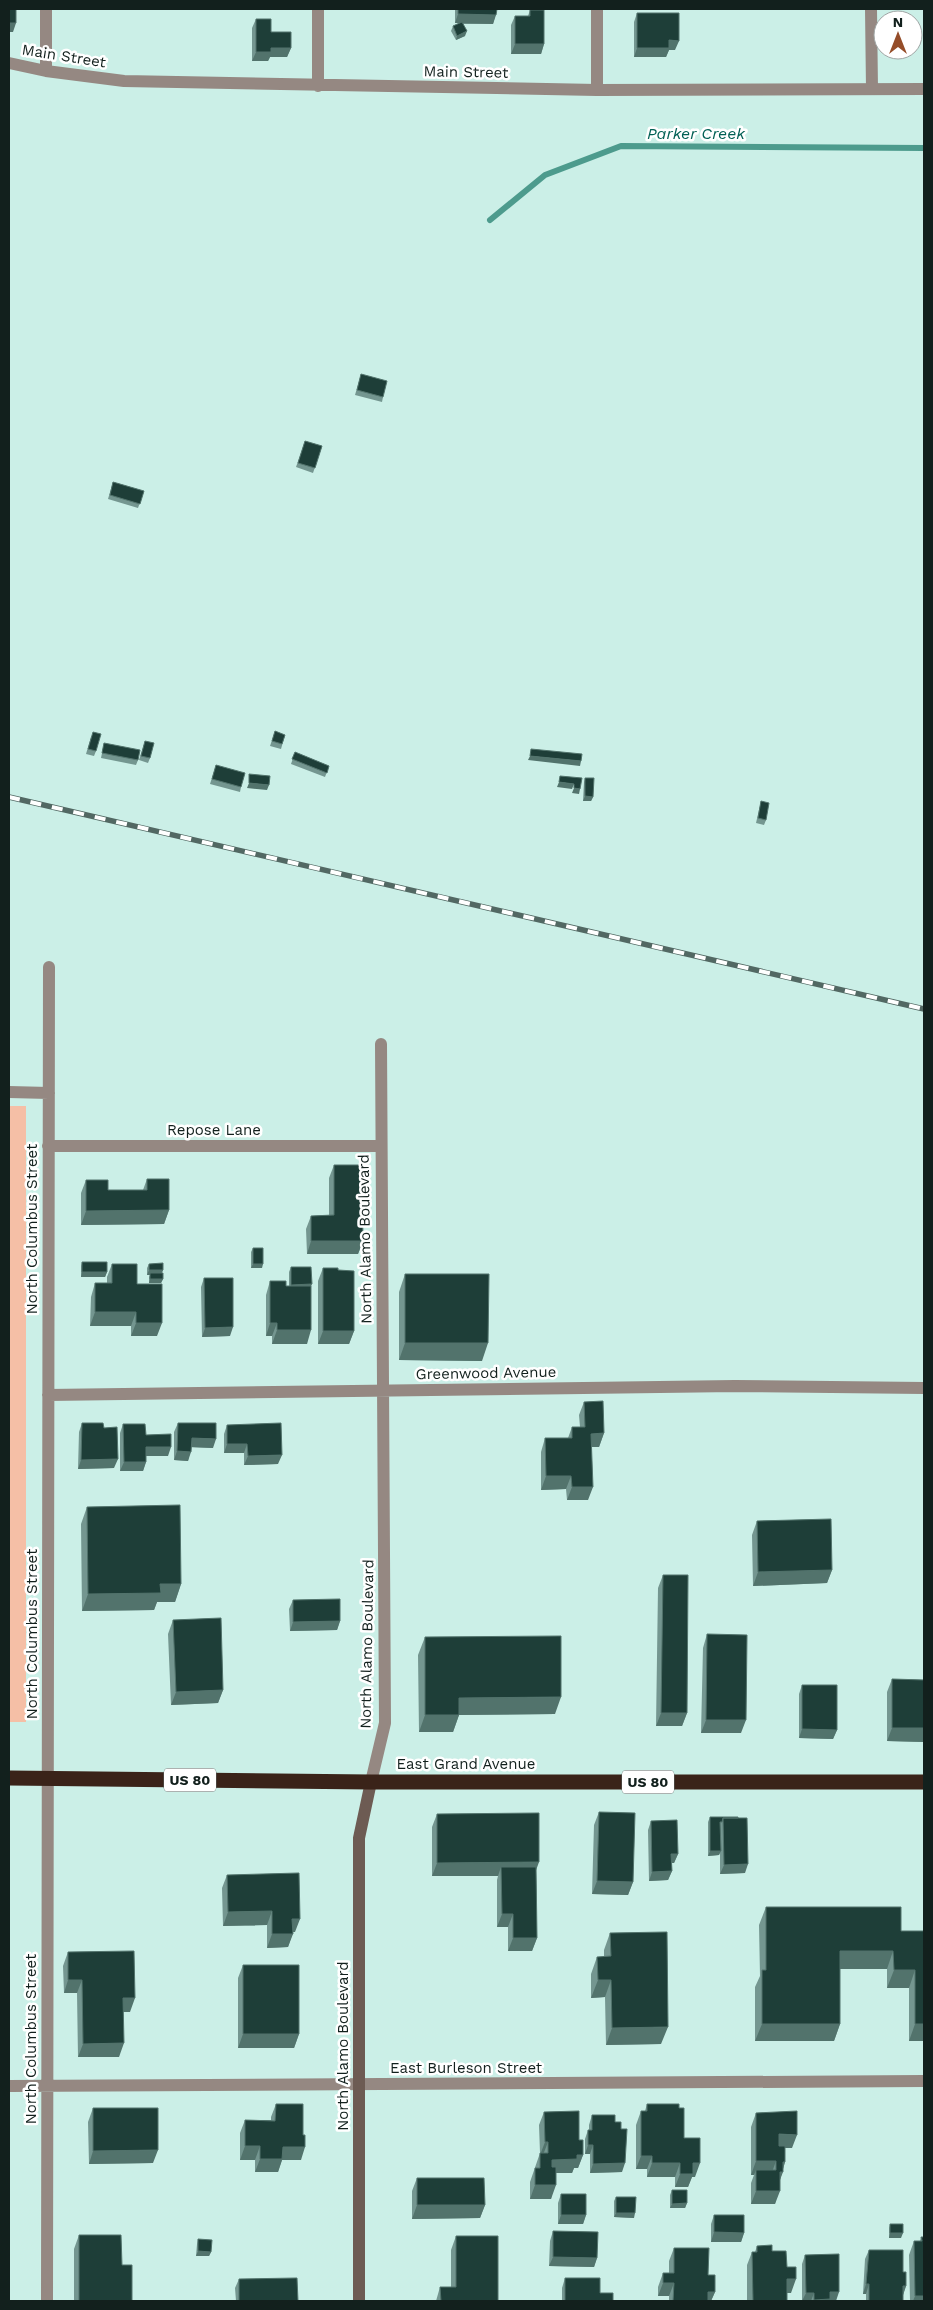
<svg xmlns="http://www.w3.org/2000/svg" width="933" height="2310" font-family="'Work Sans',sans-serif">
  <style>
    .green { fill: #f5bfa6 }
    .lines { fill: none; stroke-linecap: round; stroke-linejoin: round }
    .stream { stroke: #4d9b8d; stroke-width: 6 }
    .street { stroke: #958882; stroke-width: 12 }
    .secondary { stroke: #6d5b53; stroke-width: 12 }
    .highway { stroke: #3a2319; stroke-width: 15 }
    .rail-casing { stroke: #526863; stroke-width: 5.5 }
    .rail { stroke: #fff; stroke-width: 4; stroke-dasharray: 11; stroke-linecap: butt }
    .wall { fill: #749690 }
    .shaded-wall { fill: #52736c }
    .building { fill: #1e3e38; stroke: #52736c }
    .labels { text-anchor: middle; dominant-baseline: central; stroke-width: 5; stroke-linejoin: round; paint-order: stroke }
    .shield { fill: #fff; stroke: #596361; stroke-width: 1 }
    .shield-label { font-size: 14px; font-weight: bold; fill: #12201d }
    .street-label { font-size: 15px; fill: #12201d; stroke: #fff }
    .water-label { font-size: 16px; font-style: italic; fill: #006054; stroke: #fff }
  </style>
  <rect width="100%" height="100%" fill="#cbefe7"/>
  <path class="green" d="M9,1106H26V1722H9Z"/>
  <g class="lines">
    <path class="stream" d="M490,220L545,175L621,146L924,148"/>
    <path class="street" d="M46,9V71
      M318,9V86
      M871,9L872,89
      M9,63L46,71L124,81L597,90L924,89
      M597,90V9
      M9,1092L49,1093
      M48,1146H380
      M48,1395L735,1386L924,1388
      M371,1782L385,1723L381,1044
      M9,2086L924,2081
      M47,2301L49,967"/>
    <path class="secondary" d="M359,2301V1838L371,1782"/>
    <path class="highway" d="M9,1778L371,1782H924"/>
    <defs>
      <path id="rail" d="M9,797L924,1009"/>
    </defs>
    <use href="#rail" class="rail-casing"/>
    <use href="#rail" class="rail"/>
  </g>
  <path class="wall" d="M455,9H497L493,24H463L465,36L456,40L451,31L453,26L459,23H455Z
    M530,10L544,44L541,54H511V25L515,16H528Z
    M637,13L675,50H669L666,57H634V22Z
    M256,19L291,48L287,57H270L268,61H252V28Z
    M361,374L383,397L382,402L355,395Z
    M305,441L322,446L313,473L296,467Z
    M113,482L144,491L138,508L108,499Z
    M275,731L285,735L281,749L270,746Z
    M91,737L96,751L94,756L86,754Z
    M145,741L150,758L148,763L139,760Z
    M104,743L138,760L136,765L101,758Z
    M295,752L329,766L325,777L291,764Z
    M216,765L241,787L240,792L210,784Z
    M585,778L593,797L591,801H583L584,782Z
    M761,801L766,820L764,825L756,823Z
    M334,1165L363,1241L358,1254H307L306,1229L311,1216L329,1215V1178Z
    M147,1179L169,1210L164,1224L81,1225V1193L86,1180L108,1190H143Z
    M253,1248L262,1268H251V1252Z
    M82,1262L107,1272L105,1277H81V1266Z
    M112,1264L137,1284L157,1336H131V1326H90L91,1297L95,1283H107V1277Z
    M149,1264L163,1270L162,1273L163,1279L161,1283H149V1277L150,1275H147V1268Z
    M291,1267L311,1286L307,1344H272V1336H266V1295L270,1281L286,1286H289V1272Z
    M323,1268L338,1270L354,1331L349,1344H318V1281Z
    M405,1274L482,1361L399,1360V1292Z
    M204,1278L230,1336L202,1337L201,1287Z
    M584,1402L604,1433L599,1447H592L588,1500H567L566,1489L541,1490V1452L545,1438H568L572,1427H580L579,1415Z
    M82,1423L104,1428L114,1468L78,1469L79,1432Z
    M178,1423L213,1448L191,1447L188,1461L174,1460V1432Z
    M123,1424L146,1435L168,1456H146V1462L143,1471H120V1433Z
    M227,1425L278,1464L244,1465V1453H224V1434Z
    M87,1507L181,1584L175,1602H157L154,1610L82,1611L81,1524Z
    M757,1521L832,1570L827,1583L753,1586L752,1535Z
    M663,1575L687,1713L682,1726H656L658,1588Z
    M293,1600L340,1621L337,1630L290,1631L289,1609Z
    M173,1620L223,1690L218,1703L171,1705L168,1634Z
    M707,1634L741,1733H701L703,1648Z
    M425,1637L555,1714L459,1715L453,1732H419L418,1655Z
    M892,1679L924,1680V1742L887,1741V1692Z
    M802,1685L837,1730L833,1739L799,1738V1694Z
    M599,1812L633,1882L628,1895L592,1894L594,1825Z
    M437,1814L536,1870L537,1938L532,1951H508V1927H497V1880L498,1876H432V1827Z
    M710,1817H738L745,1873L720,1874V1852L719,1855L708,1856V1822Z
    M651,1821L678,1854L674,1863H672V1871L668,1880L649,1881L648,1830Z
    M227,1875L295,1932H293L288,1947L267,1948V1925L223,1926L222,1888Z
    M766,1907L901,1931H924V2041H909V1988H887V1969H840V2024L834,2041H755V1987L760,1976L759,1925Z
    M610,1933L661,2044L606,2045L605,1997L591,1998V1974L597,1957H604V1950Z
    M68,1952L130,2012H123L119,2057H78L77,1993H64L63,1966Z
    M243,1965L299,2034L294,2048H238V1978Z
    M276,2104L301,2160H282L278,2172H255V2160H240V2133L245,2120H271V2117Z
    M647,2104L679,2108L684,2138L695,2177H692L688,2187H675V2177H647V2169H636V2125L641,2111H645Z
    M93,2108L153,2163L89,2164L88,2122Z
    M544,2112L579,2140L583,2155L578,2168H574L572,2173H556L551,2199H530V2182L540,2153L539,2125Z
    M756,2113L792,2148H785V2162L780,2180L775,2204H751V2183L754,2175H751V2127Z
    M592,2115L615,2122L621,2129L622,2172L590,2173V2154H585V2139L588,2130H589V2125Z
    M417,2178L485,2205L480,2218L412,2219V2191Z
    M672,2190L687,2203L685,2208H670V2195Z
    M561,2194L586,2215L583,2224H558V2203Z
    M616,2197L634,2218L614,2217V2201Z
    M714,2215L744,2233L741,2242H711V2224Z
    M890,2224L901,2238H889V2228Z
    M553,2231L597,2258L594,2267L549,2266L550,2241Z
    M924,2234V2301H910L909,2255L914,2241H920L921,2237H923Z
    M79,2235L122,2265L132,2301H74V2249Z
    M456,2236L498,2301H436L440,2287H451V2250Z
    M198,2239L211,2252L209,2256H196L197,2244Z
    M757,2246L772,2251L787,2267L791,2293H787V2301H747V2265L752,2252H755Z
    M674,2248L708,2275L715,2292L711,2301H669V2296H658V2287L663,2273H669V2261Z
    M869,2250L903,2272L906,2286L903,2295L902,2301H866V2294H863L865,2259Z
    M805,2255L836,2301H802V2264Z
    M565,2278L600,2293L613,2301H562V2288Z
    M239,2279L298,2301H236L235,2288Z"/>
  <path class="shaded-wall" d="M458,14L496,15L493,24L455,23Z
    M9,23H16L13,32H9Z
    M467,31L465,36L456,40L457,36Z
    M669,40L679,41L675,50H669L666,57H634L637,48Z
    M515,44H544L541,54H511Z
    M271,48H291L287,57H270L268,61H252L256,52Z
    M530,756L581,761L580,766L528,760Z
    M559,782L574,784L572,789L557,787Z
    M249,783L269,785L267,790L247,788Z
    M574,788L580,789L579,794L572,793Z
    M585,796L593,797L591,801H583Z
    M169,1210L164,1224L81,1225L86,1211Z
    M311,1241H363L358,1254H307Z
    M253,1264H263L262,1268H251Z
    M149,1270H163L161,1274L150,1273V1275H147Z
    M82,1272H107L105,1277H81Z
    M150,1279H163L161,1283H149Z
    M312,1284L310,1289H289L291,1285Z
    M95,1312H136L131,1326H90Z
    M136,1323H162L157,1336H131Z
    M270,1323H277L272,1336H266Z
    M233,1327L230,1336L202,1337L205,1328Z
    M277,1330H311L307,1344H272Z
    M323,1331H354L349,1344H318Z
    M405,1343H488L482,1361L399,1360Z
    M604,1433L599,1447H586L591,1434Z
    M192,1438L216,1439L213,1448L188,1447Z
    M227,1444H247L244,1453H224Z
    M146,1447H171L168,1456H142Z
    M177,1451L191,1452L188,1461L174,1460Z
    M282,1455L278,1464L244,1465L248,1456Z
    M118,1459L114,1468L78,1469L81,1460Z
    M124,1462H146L143,1471H120Z
    M546,1476H571L566,1489L541,1490Z
    M572,1487H593L588,1500H567Z
    M832,1570L827,1583L753,1586L758,1572Z
    M160,1584H181L175,1602H157L154,1610L82,1611L88,1594Z
    M340,1621L337,1630L290,1631L293,1622Z
    M223,1690L218,1703L171,1705L176,1692Z
    M561,1697L555,1714L457,1715H459L453,1732H419L425,1715L459,1698Z
    M661,1713H687L682,1726H656Z
    M706,1720H746L741,1733H701Z
    M892,1728H924V1742L887,1741Z
    M802,1729L837,1730L833,1739L799,1738Z
    M710,1851H721L719,1855L708,1856Z
    M671,1854H678L674,1863H668Z
    M539,1862L534,1876L501,1867L498,1876H432L437,1863Z
    M748,1864L745,1873L720,1874L724,1865Z
    M672,1871L668,1880L649,1881L652,1872Z
    M597,1881L633,1882L628,1895L592,1894Z
    M272,1911L267,1925L223,1926L228,1912Z
    M502,1914H513L508,1927H497Z
    M292,1919H300L295,1932H287Z
    M272,1934H293L288,1947L267,1948Z
    M513,1938H537L532,1951H508Z
    M840,1951H893L887,1969H834Z
    M894,1970H915L909,1988H887Z
    M68,1980H82L77,1993H64Z
    M598,1980H611L605,1997L591,1998Z
    M123,1998H135L130,2012H118Z
    M762,2024H840L834,2041H755Z
    M915,2024H924V2041H909Z
    M668,2027L661,2044L606,2045L612,2028Z
    M243,2034H299L294,2048H238Z
    M124,2043L119,2057H78L83,2044Z
    M779,2134L797,2135L792,2148H774Z
    M545,2142H548L543,2155H540Z
    M588,2145H593L590,2154H585Z
    M245,2146H260L255,2160H240Z
    M283,2147H305L301,2160H282L278,2172H255L260,2159Z
    M158,2150L153,2163L89,2164L93,2151Z
    M577,2155H583L578,2168H574L572,2173H547L552,2160Z
    M641,2156H652L647,2169H636Z
    M756,2161H776L771,2175L756,2170L754,2175H751Z
    M783,2162H785L782,2172H783L778,2185H775Z
    M625,2163L622,2172L590,2173L593,2164Z
    M652,2163H680L675,2177H647Z
    M693,2163H700L695,2177H692L688,2187H675L680,2174Z
    M535,2185H556L551,2199H530Z
    M756,2191H780L775,2204H751Z
    M687,2203L685,2208H670L672,2204Z
    M417,2205H485L480,2218L412,2219Z
    M616,2213H635L634,2218L614,2217Z
    M561,2215H586L583,2224H558Z
    M714,2232L744,2233L741,2242H711Z
    M890,2233H903L901,2238H889Z
    M198,2251L211,2252L209,2256H196Z
    M553,2257L597,2258L594,2267L549,2266Z
    M787,2279H796L791,2293H782Z
    M663,2283H674L669,2296H658Z
    M866,2284H869L866,2294H863Z
    M903,2286H906L903,2295H899Z
    M708,2292H715L711,2301H704Z
    M830,2292H839L836,2301H813L814,2300Z
    M806,2293H814L811,2301H802Z
    M915,2296H924V2301H913Z"/>
  <path class="building" d="M9,9H16V23H9Z
    M458,9H497L496,15L458,14Z
    M530,10H544V44H515V16H530Z
    M637,13H679V41L669,40V48H637Z
    M256,19H271V32H291V48H271V52H256Z
    M462,22L467,31L457,36L453,26Z
    M361,374L387,381L383,397L357,390Z
    M305,441L322,446L315,468L298,463Z
    M113,482L144,491L140,504L110,495Z
    M275,731L285,735L282,744L272,741Z
    M93,732L101,734L96,751L88,749Z
    M145,741L154,743L150,758L141,756Z
    M104,743L140,750L138,760L102,753Z
    M531,749L582,754L581,761L530,756Z
    M295,752L329,766L327,773L292,759Z
    M216,765L245,773L241,787L212,779Z
    M249,774L270,776L269,785L249,783Z
    M560,776L582,778L580,789L574,788V784L559,782Z
    M585,778H594L593,797L585,796Z
    M761,801L769,803L766,820L758,818Z
    M334,1165H362L363,1241H311V1216L334,1215Z
    M147,1179H169V1210L86,1211V1180H108V1190H147Z
    M253,1248H263V1264H253Z
    M82,1262H107V1272H82Z
    M163,1263V1270H149V1264Z
    M112,1264H137V1284H162V1323H136V1312H95V1283H112Z
    M291,1267H311L312,1284L291,1285Z
    M323,1268H338V1270L354,1271V1331H323Z
    M150,1273H163V1279H150Z
    M405,1274H489L488,1343H405Z
    M204,1278H233V1327L205,1328Z
    M270,1281H286V1286H311V1330H277V1323H270Z
    M603,1401L604,1433L591,1434L593,1487H572L571,1476H546L545,1438H572V1427H585L584,1402Z
    M82,1423H103L104,1428L117,1427L118,1459L81,1460Z
    M178,1423H216V1439L192,1438L191,1452L177,1451Z
    M281,1423L282,1455L248,1456L247,1444H227V1425Z
    M123,1424H145L146,1435L171,1434V1447H146V1462H124Z
    M180,1505L181,1584H160L161,1593L88,1594L87,1507Z
    M831,1519L832,1570L758,1572L757,1521Z
    M663,1575H688L687,1713H661Z
    M340,1599V1621L293,1622V1600Z
    M221,1618L223,1690L176,1692L173,1620Z
    M707,1634L747,1635L746,1720H706Z
    M561,1636V1697L459,1698V1715H425V1637Z
    M892,1679L924,1680V1728H892Z
    M802,1685H837V1730L802,1729Z
    M599,1812L635,1813L633,1882L597,1881Z
    M539,1813V1862L437,1863V1814Z
    M710,1817H738V1818H723L722,1822H720L721,1851H710Z
    M723,1818H747L748,1864L724,1865Z
    M677,1820L678,1854H671L672,1871L652,1872L651,1821Z
    M501,1867H536L537,1938H513V1914H502Z
    M299,1873L300,1919H292L293,1934H272V1911L228,1912L227,1875Z
    M766,1907H901V1931H924V2024H915V1970H894L893,1951H840V2024H762V1970H766Z
    M667,1932L668,2027L612,2028L611,1980H598L597,1957L611,1956L610,1933Z
    M134,1951L135,1998H123L124,2043L83,2044L82,1980H68V1952Z
    M243,1965H299V2034H243Z
    M276,2104H303V2135H305V2147H283L282,2159H260V2146H245V2120L275,2121Z
    M647,2104H679V2108H684V2138H700V2163H693V2174H680V2163H652V2156H641V2111H647Z
    M93,2108H158V2150L93,2151Z
    M579,2111V2140H583V2155H577V2159L552,2160V2167H556V2185H535V2168H540V2153H548V2142H545L544,2112Z
    M797,2111V2135L779,2134V2146H785V2162H783V2172H780V2191H756V2170H776V2161H756V2113Z
    M592,2115H615V2122H621V2129H627L625,2163L593,2164V2145H588V2130H592Z
    M417,2178H484L485,2205H417Z
    M672,2190H687V2203L672,2204Z
    M561,2194H586V2215H561Z
    M616,2197H636L635,2213H616Z
    M714,2215H744V2233L714,2232Z
    M890,2224H903V2233H890Z
    M553,2231L598,2232L597,2258L553,2257Z
    M79,2235H121L122,2265H132V2301H79Z
    M456,2236H498V2301H441L440,2287H456Z
    M921,2237H924V2296H915L914,2241H922Z
    M198,2239L212,2240L211,2252L198,2251Z
    M772,2245V2251H786L787,2267H796V2279H787V2301H753L752,2252H757V2246Z
    M674,2248H709L708,2275H715V2292H708V2301H673L674,2283H663V2273H674Z
    M869,2250H903V2272H906V2286H903V2301H869V2284H866Z
    M839,2254V2292H830V2299L814,2300V2293H806L805,2255Z
    M297,2278L298,2301H239V2279Z
    M565,2278H600V2293H613V2301H565Z"/>
  <g class="labels">
    <g class="shield">
      <rect x="164" y="1768.5" width="52" height="23" rx="4"/>
      <rect x="622" y="1770.5" width="52" height="23" rx="4"/>
    </g>
    <g class="shield-label">
      <text x="190" y="1780">US 80</text>
      <text x="648" y="1782">US 80</text>
    </g>
    <g class="street-label">
      <text transform="translate(64 56) rotate(9)">Main Street</text>
      <text transform="translate(466 72) rotate(1)">Main Street</text>
      <text x="214" y="1130">Repose Lane</text>
      <text transform="translate(32 1229) rotate(-90)">North Columbus Street</text>
      <text transform="translate(365 1239) rotate(-91)">North Alamo Boulevard</text>
      <text transform="translate(486 1373) rotate(-1)">Greenwood Avenue</text>
      <text transform="translate(32 1634) rotate(-90)">North Columbus Street</text>
      <text transform="translate(367 1644) rotate(-89)">North Alamo Boulevard</text>
      <text x="466" y="1764">East Grand Avenue</text>
      <text transform="translate(31 2039) rotate(-90)">North Columbus Street</text>
      <text transform="translate(343 2046) rotate(-90)">North Alamo Boulevard</text>
      <text x="466" y="2068">East Burleson Street</text>
    </g>
    <g class="water-label">
      <text x="696" y="133">Parker Creek</text>
    </g>
  </g>
  <rect width="933" height="2310" fill="none" stroke="#12201d" stroke-width="20"/>
  <g transform="translate(898 35)"><circle r="24" fill="#ffffff" stroke="#a0a6a5"/>
  <path d="M0-4L9 19L0 12L-9 19Z" fill="#954d29"/>
  <text y="-8" font-size="14" font-weight="bold" text-anchor="middle" fill="#12201d">N</text>
  </g>
</svg>
